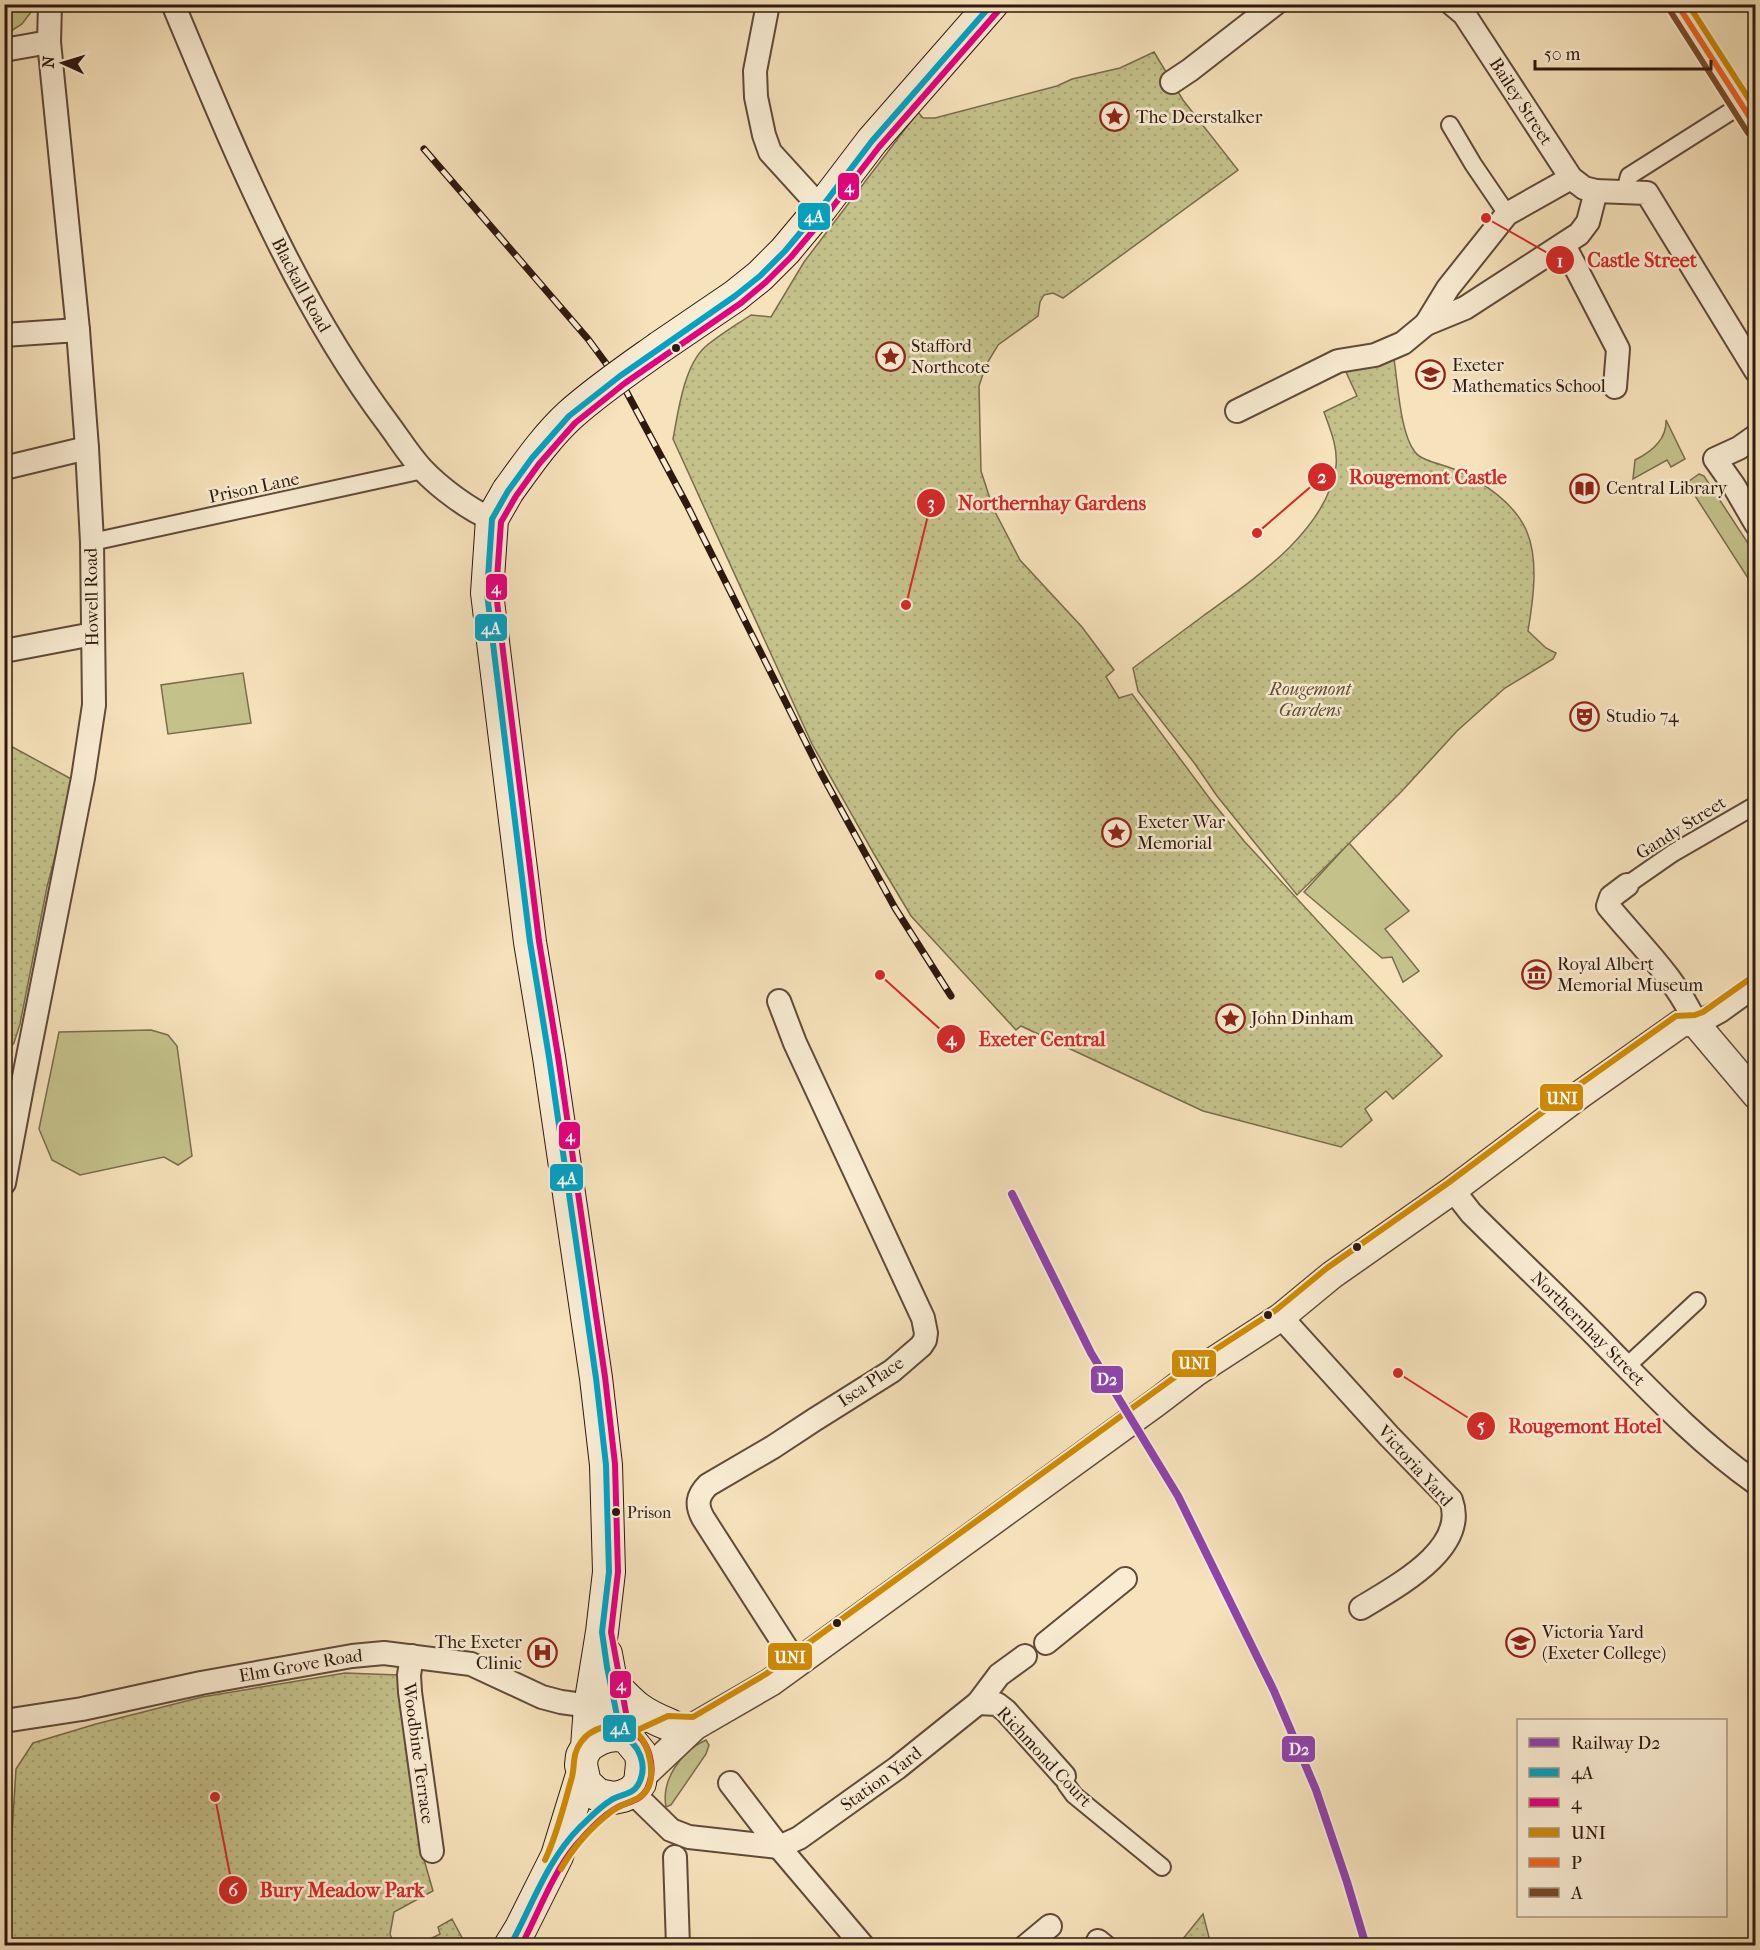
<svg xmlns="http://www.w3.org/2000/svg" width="1760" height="1950" font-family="'IM FELL French Canon',serif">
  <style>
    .green { fill: #c4c18b; stroke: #796c4d; stroke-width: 1.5 }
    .park { fill: url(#park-dots); stroke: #796c4d; stroke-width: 1.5 }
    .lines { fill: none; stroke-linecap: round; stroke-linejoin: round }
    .pedestrian-casing { stroke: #604a3a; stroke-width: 20 }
    .minor-casing { stroke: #604a3a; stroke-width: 26 }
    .tertiary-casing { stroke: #604a3a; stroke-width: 30 }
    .secondary-casing { stroke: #2e180f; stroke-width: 34 }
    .pedestrian { stroke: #f9ecd3; stroke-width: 16 }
    .minor { stroke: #f9ecd3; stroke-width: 22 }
    .tertiary { stroke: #f9ecd3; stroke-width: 27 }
    .secondary { stroke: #f9ecd3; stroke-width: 32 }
    .rail-casing { stroke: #2e180f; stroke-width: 7 }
    .rail { stroke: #f9ecd3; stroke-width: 4.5; stroke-dasharray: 14; stroke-linecap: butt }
    .secondary-bridge-casing { stroke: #2e180f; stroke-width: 34; stroke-linecap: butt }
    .secondary-bridge { stroke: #f9ecd3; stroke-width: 32 }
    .bus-1-casing { stroke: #f9ecd3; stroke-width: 10 }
    .bus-2-casing { stroke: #f9ecd3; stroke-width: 10 }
    .bus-3-casing { stroke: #f9ecd3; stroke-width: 10 }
    .bus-4-casing { stroke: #f9ecd3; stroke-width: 10 }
    .bus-5-casing { stroke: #f9ecd3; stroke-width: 10 }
    .bus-1 { stroke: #02a2c4; stroke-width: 6 }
    .bus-2 { stroke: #e5007d; stroke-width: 6 }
    .bus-3 { stroke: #cf8a03; stroke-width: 6 }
    .bus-4 { stroke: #f26522; stroke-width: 6 }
    .bus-5 { stroke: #7a4b2a; stroke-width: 6 }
    .rail-1-casing { stroke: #f9ecd3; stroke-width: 12 }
    .rail-1 { stroke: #8e44ad; stroke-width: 8 }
    .bus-dot { fill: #2e180f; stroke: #f9ecd3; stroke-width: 2 }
    .labels { text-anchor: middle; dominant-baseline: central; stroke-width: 5; stroke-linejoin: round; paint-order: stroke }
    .bus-label { font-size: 16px; fill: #2e180f; stroke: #f9ecd3; text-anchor: start }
    .street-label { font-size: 18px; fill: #2e180f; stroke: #f9ecd3 }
    .poi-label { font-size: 18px; fill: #2e180f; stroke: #f9ecd3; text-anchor: start }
    .park-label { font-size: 18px; font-style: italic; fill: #5b4b34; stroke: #f9ecd3 }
    .leader { fill: none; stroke: #d62828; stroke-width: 2 }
    .callout-dot { fill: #d62828; stroke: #f9ecd3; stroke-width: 2 }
    .mark-label { font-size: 18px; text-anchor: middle; font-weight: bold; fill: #fff }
    .callout-label { font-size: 20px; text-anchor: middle; font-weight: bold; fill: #d62828; stroke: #f9ecd3; stroke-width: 5; stroke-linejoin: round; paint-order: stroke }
    .line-badge { stroke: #f9ecd3; stroke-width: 2 }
    .badge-label { font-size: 16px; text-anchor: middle; font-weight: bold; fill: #fff }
  </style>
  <defs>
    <pattern id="park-dots" width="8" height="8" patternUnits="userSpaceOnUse" patternTransform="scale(1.5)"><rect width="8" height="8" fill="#c4c18b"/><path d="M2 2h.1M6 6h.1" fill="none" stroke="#a9a577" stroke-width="1.8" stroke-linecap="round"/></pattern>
  </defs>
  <rect width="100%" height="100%" fill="#f6e2bb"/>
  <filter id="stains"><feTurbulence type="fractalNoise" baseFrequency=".00333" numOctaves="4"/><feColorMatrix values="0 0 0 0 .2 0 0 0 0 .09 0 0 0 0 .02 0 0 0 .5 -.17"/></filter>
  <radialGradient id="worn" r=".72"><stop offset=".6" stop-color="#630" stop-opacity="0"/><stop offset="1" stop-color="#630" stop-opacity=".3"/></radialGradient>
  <path class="green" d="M5,4L30,5L31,12L22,24L5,35Z
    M1666,420L1685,459L1671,467L1667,460L1633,479L1635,460C1651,452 1667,440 1666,420Z
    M1699,474L1704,476L1755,554V589L1690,488L1689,481Z
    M243,673L251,723L168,734L161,685Z
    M1349,843L1409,911L1385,929L1419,971L1403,982L1392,957L1382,958L1304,892Z
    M151,1030L168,1035L177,1046L192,1156L178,1165L164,1157L80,1175L52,1160L39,1129L59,1032Z
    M706,1740L709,1745L706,1754L671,1805L666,1807C661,1780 681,1751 706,1740Z"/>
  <path class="park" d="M1154,52L1183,100L1238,170L1063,298L1053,293L1044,295L1040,302L1038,316L998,345L986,365L979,386L981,471L993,508L1020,560L1082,627L1114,670L1106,677L1119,698L1132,694L1210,799L1244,841L1442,1056L1393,1099L1386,1091L1365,1109L1372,1120L1341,1147L1203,1111L1021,1026L1016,1030L911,916L874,854L812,744L673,439C678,412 684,366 705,347C719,335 736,325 751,315L771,317L804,262L918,112L923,118H935L1057,86L1072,79L1120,68Z
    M1394,359C1398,384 1400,433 1415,452C1421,461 1446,465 1456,470C1483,482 1515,503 1527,532C1539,561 1533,601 1528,631L1546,648L1556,653L1553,659L1505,688L1457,731L1402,791L1297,895L1217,796L1195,764L1138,691L1133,668C1156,651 1179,634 1203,616C1253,580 1327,531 1336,466C1338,447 1330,429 1324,412L1357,396L1346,372Z
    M5,743L75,781L47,887L20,1024L14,1043L5,1054Z
    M345,1673L398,1675L423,1856L433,1891L394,1912L390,1934L394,1945L9,1946L10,1865L16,1769L33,1743L96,1724L202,1697Z
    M1203,1914L1211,1945H1178Z
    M452,1919L466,1945H418L440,1934L438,1927Z"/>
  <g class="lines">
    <defs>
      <path id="pedestrian" d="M1450,125L1473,164L1507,214
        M1625,191L1629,176L1741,105
        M92,542L423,470
        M1627,885L1673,853L1756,805
        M1626,1367L1697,1301
        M1064,1776L1066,1784L1074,1795L1162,1867"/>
      <g id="minor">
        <path id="s1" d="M173,4C234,149 294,299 389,425C400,440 410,456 422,469C439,487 469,510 492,519"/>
        <path d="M768,4L755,71L756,97L764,135L770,152L821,208"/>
        <path id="s2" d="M1452,4L1464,14L1571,178L1584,188L1596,191L1647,193L1756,371"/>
        <path d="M1677,4L1756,128"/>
        <path d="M4,50L49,42"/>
        <path d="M1172,82L1190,70L1275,4"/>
        <path d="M1564,245L1618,349L1615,387"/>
        <path d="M1426,324L1448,288L1507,214L1571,178"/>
        <path d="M4,335L78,330"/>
        <path d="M1237,411L1338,361L1375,355L1403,343L1426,324L1465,308L1579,234L1588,222L1596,191"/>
        <path d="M1756,436L1739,448L1715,459L1734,486L1756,524"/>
        <path d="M4,468L87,448"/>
        <path d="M4,651L93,634"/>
        <path d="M1627,885L1611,897L1608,906C1639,944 1677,979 1696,1024L1720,1011L1756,985"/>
        <path d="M779,1001L795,1043L923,1318L926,1333L925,1340L921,1346L892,1371L814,1420L773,1447L708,1485C697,1496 696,1505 703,1518L796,1663"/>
        <path d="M4,1183L23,1082L83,778L94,705L92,542L87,448L78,330L49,42L50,4"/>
        <path id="s3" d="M1453,1190L1471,1213C1517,1259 1566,1304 1611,1351C1657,1398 1702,1445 1756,1483"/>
        <path d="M1281,1317L1389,1436L1451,1500C1469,1549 1395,1587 1361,1608"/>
        <path d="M1046,1643L1125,1579"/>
        <path id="s4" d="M412,1656L409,1675L410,1692L432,1851"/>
        <path d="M978,1703L997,1704L1006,1711L1064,1776"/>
        <path id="s5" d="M4,1721L82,1709L201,1683L352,1656L384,1653L471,1664L542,1697L561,1702L590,1706"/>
        <path d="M730,1783L779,1847L863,1946"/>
        <path d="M632,1792L671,1830L689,1837L779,1847"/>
        <path id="s6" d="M779,1847L799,1838L897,1768L978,1703L999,1675L1025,1656"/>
        <path d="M675,1857L678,1946"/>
        <path d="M1098,1941L1104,1946"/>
        <path d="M1026,1946L1050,1926"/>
      </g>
      <path id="tertiary" d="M641,1777L695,1726L771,1682L1157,1402L1195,1373L1281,1317L1332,1275L1453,1190L1581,1094L1680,1024L1686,1022L1696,1024L1756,1095"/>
      <path id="secondary" d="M660,347L735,296L760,276L785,251L821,208L872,141L992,4
        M508,491L492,519L487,593L530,942L549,1057L596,1378L606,1465L609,1572L602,1632L590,1706L587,1747L582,1756L581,1765L585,1783L598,1795L614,1798L623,1796L632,1792L640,1783L642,1764L641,1754L627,1737C612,1732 599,1737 587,1747
        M606,1654L621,1735
        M611,1682C633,1706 640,1713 670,1725
        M510,1946L521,1928L557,1856L582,1775"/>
    </defs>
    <use href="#pedestrian" class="pedestrian-casing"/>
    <use href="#minor" class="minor-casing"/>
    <use href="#tertiary" class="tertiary-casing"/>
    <use href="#secondary" class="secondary-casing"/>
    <use href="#pedestrian" class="pedestrian"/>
    <use href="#minor" class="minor"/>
    <use href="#tertiary" class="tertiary"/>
    <use href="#secondary" class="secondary"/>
    <defs>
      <path id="rail" d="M424,149L588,339L625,389L687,505L821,773L895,908L951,996"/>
    </defs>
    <use href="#rail" class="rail-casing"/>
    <use href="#rail" class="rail"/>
    <defs>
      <path id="secondary-bridge" d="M508,491C527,465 546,437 570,415C598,390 629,369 660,347"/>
    </defs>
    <use href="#secondary-bridge" class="secondary-bridge-casing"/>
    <use href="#secondary-bridge" class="secondary-bridge"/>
    <defs>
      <path id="bus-1" d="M510,1946C532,1906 547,1860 580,1827C590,1818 602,1804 615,1798C623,1794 633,1794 638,1785C649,1766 639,1743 621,1735L607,1667L602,1632L609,1572L606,1465L596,1378L549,1057L530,942L495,660L487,593L492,519L508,491L532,458L569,416L620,376L735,296L760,276L785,251L821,208L872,141L992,4"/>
      <path id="bus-2" d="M521,1946C539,1912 552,1874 576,1845C587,1832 602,1816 616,1808C628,1801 640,1802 647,1789C657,1768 650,1740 629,1729L611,1632L618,1572L615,1464L605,1377L558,1056L539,941L504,659L496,593L501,522L516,496L539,464L575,423L625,383L741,303L766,282L791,257L828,213L879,147L999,10"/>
      <path id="bus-3" d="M1688,4L1756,110
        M629,1734L668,1716L693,1717L766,1674L1190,1366L1276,1310L1327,1268L1448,1183L1576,1087L1676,1016L1695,1015L1703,1012L1751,978
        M545,1860C557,1835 564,1805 572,1777C575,1765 572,1754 581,1742C591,1728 613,1721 630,1729C648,1736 655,1769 649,1786C642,1802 625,1801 612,1811C591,1827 574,1846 561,1869"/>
      <path id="bus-4" d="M1677,4L1756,127"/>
      <path id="bus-5" d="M1669,9L1748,133"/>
    </defs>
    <use href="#bus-1" class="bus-1-casing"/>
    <use href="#bus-2" class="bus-2-casing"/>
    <use href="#bus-3" class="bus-3-casing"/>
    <use href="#bus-4" class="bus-4-casing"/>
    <use href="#bus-5" class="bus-5-casing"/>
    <use href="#bus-1" class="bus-1"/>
    <use href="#bus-2" class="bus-2"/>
    <use href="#bus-3" class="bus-3"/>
    <use href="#bus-4" class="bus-4"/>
    <use href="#bus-5" class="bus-5"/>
    <defs>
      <path id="rail-1" d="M1012,1194L1091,1353L1178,1496L1274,1691L1316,1790L1347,1882L1366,1946"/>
    </defs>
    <use href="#rail-1" class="rail-1-casing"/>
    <use href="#rail-1" class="rail-1"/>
  </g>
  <defs>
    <symbol id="sight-ring" viewBox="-11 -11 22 22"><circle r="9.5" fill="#f9ecd3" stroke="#8f2418" stroke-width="1.5"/><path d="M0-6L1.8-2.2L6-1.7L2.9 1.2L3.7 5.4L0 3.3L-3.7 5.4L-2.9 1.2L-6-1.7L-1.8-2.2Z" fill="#8f2418"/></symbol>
    <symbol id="university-ring" viewBox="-11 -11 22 22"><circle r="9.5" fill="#f9ecd3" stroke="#8f2418" stroke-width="1.5"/><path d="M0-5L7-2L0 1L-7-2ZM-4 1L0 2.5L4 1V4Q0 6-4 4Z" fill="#8f2418"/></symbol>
    <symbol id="library-ring" viewBox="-11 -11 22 22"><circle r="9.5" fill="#f9ecd3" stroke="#8f2418" stroke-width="1.5"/><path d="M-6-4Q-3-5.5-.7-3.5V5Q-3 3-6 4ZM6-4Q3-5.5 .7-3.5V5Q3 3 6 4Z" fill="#8f2418"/></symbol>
    <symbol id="theatre-ring" viewBox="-11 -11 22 22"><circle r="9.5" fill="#f9ecd3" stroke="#8f2418" stroke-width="1.5"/><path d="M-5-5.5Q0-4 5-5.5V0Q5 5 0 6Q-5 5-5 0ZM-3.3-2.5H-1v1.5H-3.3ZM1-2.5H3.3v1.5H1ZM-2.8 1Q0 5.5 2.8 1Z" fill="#8f2418"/></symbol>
    <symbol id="museum-ring" viewBox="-11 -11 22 22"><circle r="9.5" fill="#f9ecd3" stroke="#8f2418" stroke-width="1.5"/><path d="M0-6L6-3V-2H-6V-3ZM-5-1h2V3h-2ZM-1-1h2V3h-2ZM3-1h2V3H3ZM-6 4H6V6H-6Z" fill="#8f2418"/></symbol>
    <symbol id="hospital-ring" viewBox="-11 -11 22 22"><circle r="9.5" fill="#f9ecd3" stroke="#8f2418" stroke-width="1.5"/><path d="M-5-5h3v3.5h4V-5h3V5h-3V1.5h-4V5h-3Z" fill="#8f2418"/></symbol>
  </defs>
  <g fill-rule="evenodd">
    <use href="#sight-ring" x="1098" y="100" width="33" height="33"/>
    <use href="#sight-ring" x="874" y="340" width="33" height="33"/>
    <use href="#university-ring" x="1414" y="358" width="33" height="33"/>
    <use href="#library-ring" x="1568" y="472" width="33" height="33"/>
    <use href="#theatre-ring" x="1568" y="700" width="33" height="33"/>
    <use href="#sight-ring" x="1100" y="816" width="33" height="33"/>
    <use href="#museum-ring" x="1520" y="958" width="33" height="33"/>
    <use href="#sight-ring" x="1214" y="1002" width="33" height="33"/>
    <use href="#university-ring" x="1504" y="1626" width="33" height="33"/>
    <use href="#hospital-ring" x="526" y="1636" width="33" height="33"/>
  </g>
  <g class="bus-dot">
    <circle cx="676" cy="348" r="5"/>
    <circle cx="1357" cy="1247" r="5"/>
    <circle cx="1268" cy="1315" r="5"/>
    <circle cx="616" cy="1512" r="5"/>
    <circle cx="837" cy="1623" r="5"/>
  </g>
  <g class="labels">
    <g class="bus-label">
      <text x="627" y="1512">Prison</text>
    </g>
    <g class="street-label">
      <text stroke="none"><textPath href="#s2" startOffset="120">Bailey Street</textPath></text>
      <text stroke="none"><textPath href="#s1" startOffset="309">Blackall Road</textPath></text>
      <text transform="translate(254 488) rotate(-12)">Prison Lane</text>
      <text transform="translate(92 597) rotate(-91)">Howell Road</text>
      <text transform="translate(1681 828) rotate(-32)">Gandy Street</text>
      <text stroke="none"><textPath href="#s3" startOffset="194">Northernhay Street</textPath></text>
      <text transform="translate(871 1382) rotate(-34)">Isca Place</text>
      <text transform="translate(1415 1466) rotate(48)">Victoria Yard</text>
      <text stroke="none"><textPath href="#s5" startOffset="302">Elm Grove Road</textPath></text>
      <text stroke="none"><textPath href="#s4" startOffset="98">Woodbine Terrace</textPath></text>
      <text transform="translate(1044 1757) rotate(47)">Richmond Court</text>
      <text stroke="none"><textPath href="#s6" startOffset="123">Station Yard</textPath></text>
    </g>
    <g class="poi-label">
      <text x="1136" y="117">The Deerstalker</text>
      <text x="911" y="346">Stafford<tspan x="911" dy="21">Northcote</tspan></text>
      <text x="1452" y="365">Exeter<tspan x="1452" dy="21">Mathematics School</tspan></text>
      <text x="1606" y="488">Central Library</text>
      <text x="1606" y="716">Studio 74</text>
      <text x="1137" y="822">Exeter War<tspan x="1137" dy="21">Memorial</tspan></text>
      <text x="1557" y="964">Royal Albert<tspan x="1557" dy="21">Memorial Museum</tspan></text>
      <text x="1251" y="1018">John Dinham</text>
      <text x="1542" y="1632">Victoria Yard<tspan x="1542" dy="21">(Exeter College)</tspan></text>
      <text x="522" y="1642" text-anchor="end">The Exeter<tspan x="522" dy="21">Clinic</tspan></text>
    </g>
    <g class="park-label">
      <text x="1310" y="689">Rougemont<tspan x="1310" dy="21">Gardens</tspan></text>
    </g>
  </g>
  <path class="leader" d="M1486 218L1560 260M1257 533L1322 477M906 605L931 503M880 975L951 1039M1398 1373L1481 1426M215 1797L233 1890"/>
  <g class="callout-dot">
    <circle cx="1486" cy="218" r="6"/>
    <circle cx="1257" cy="533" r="6"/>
    <circle cx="906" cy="605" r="6"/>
    <circle cx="880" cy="975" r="6"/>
    <circle cx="1398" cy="1373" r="6"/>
    <circle cx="215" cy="1797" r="6"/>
    <circle cx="1560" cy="260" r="15"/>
    <circle cx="1322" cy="477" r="15"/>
    <circle cx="931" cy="503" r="15"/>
    <circle cx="951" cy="1039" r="15"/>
    <circle cx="1481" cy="1426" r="15"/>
    <circle cx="233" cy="1890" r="15"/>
  </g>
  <g class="mark-label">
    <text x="1560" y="267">1</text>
    <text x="1322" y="483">2</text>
    <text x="931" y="509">3</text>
    <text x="951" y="1045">4</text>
    <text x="1481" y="1432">5</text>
    <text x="233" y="1896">6</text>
  </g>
  <g class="callout-label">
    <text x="1642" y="267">Castle Street</text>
    <text x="1428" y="484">Rougemont Castle</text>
    <text x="1052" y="510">Northernhay Gardens</text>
    <text x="1042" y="1046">Exeter Central</text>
    <text x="1585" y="1433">Rougemont Hotel</text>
    <text x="342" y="1897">Bury Meadow Park</text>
  </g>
  <g class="line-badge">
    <rect x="837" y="172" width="23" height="29" rx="6" fill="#e5007d"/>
    <rect x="797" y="202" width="34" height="29" rx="6" fill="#02a2c4"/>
    <rect x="485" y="573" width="23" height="28" rx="6" fill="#e5007d"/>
    <rect x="474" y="613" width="34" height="29" rx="6" fill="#02a2c4"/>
    <rect x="1539" y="1083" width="45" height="29" rx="6" fill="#cf8a03"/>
    <rect x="558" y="1121" width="23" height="29" rx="6" fill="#e5007d"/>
    <rect x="549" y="1163" width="35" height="29" rx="6" fill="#02a2c4"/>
    <rect x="1171" y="1349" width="46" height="29" rx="6" fill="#cf8a03"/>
    <rect x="1090" y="1365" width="34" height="29" rx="6" fill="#8e44ad"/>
    <rect x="767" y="1642" width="46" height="29" rx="6" fill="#cf8a03"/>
    <rect x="609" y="1670" width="23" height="29" rx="6" fill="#e5007d"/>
    <rect x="602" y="1714" width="35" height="29" rx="6" fill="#02a2c4"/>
    <rect x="1281" y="1735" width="35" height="28" rx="6" fill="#8e44ad"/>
  </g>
  <g class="badge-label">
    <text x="849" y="192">4</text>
    <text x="814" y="222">4A</text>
    <text x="496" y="593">4</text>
    <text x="491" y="634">4A</text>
    <text x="1562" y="1104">UNI</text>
    <text x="570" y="1141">4</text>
    <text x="567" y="1184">4A</text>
    <text x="1194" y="1369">UNI</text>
    <text x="1107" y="1385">D2</text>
    <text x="790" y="1663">UNI</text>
    <text x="621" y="1690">4</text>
    <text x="620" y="1734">4A</text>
    <text x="1299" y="1755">D2</text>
  </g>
  <rect width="1760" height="1950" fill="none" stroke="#f6e2bb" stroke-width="24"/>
  <rect x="6" y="6" width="1748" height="1938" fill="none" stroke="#2e180f" stroke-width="3"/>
  <rect x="12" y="12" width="1736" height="1926" fill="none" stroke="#2e180f" stroke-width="1.5"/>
  <rect x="1517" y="1719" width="210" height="198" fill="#f9ecd3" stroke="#a89785" stroke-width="1.5"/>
  <rect x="1529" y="1738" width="30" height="9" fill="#8e44ad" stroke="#a89785" stroke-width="1.5"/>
  <text x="1571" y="1749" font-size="18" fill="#2e180f">Railway D2</text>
  <rect x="1529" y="1768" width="30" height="9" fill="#02a2c4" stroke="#a89785" stroke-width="1.5"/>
  <text x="1571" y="1779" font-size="18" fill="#2e180f">4A</text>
  <rect x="1529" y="1798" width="30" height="9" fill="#e5007d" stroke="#a89785" stroke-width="1.5"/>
  <text x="1571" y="1809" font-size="18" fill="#2e180f">4</text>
  <rect x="1529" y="1828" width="30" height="9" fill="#cf8a03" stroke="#a89785" stroke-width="1.5"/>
  <text x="1571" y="1839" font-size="18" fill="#2e180f">UNI</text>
  <rect x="1529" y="1858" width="30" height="9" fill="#f26522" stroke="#a89785" stroke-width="1.5"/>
  <text x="1571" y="1869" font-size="18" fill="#2e180f">P</text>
  <rect x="1529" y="1888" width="30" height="9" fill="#7a4b2a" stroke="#a89785" stroke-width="1.5"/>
  <text x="1571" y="1899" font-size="18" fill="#2e180f">A</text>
  <g transform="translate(63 63) rotate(274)" stroke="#f9ecd3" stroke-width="4.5" paint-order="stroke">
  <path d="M0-4.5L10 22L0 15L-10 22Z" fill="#2e180f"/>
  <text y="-9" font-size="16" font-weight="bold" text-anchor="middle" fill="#2e180f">N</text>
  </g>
  <path d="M1535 60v9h176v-9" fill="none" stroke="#2e180f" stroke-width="3"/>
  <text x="1544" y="60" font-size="18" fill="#2e180f" stroke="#f9ecd3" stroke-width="4.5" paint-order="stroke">50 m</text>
  <rect width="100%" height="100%" filter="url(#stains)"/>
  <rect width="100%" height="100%" fill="url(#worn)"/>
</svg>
